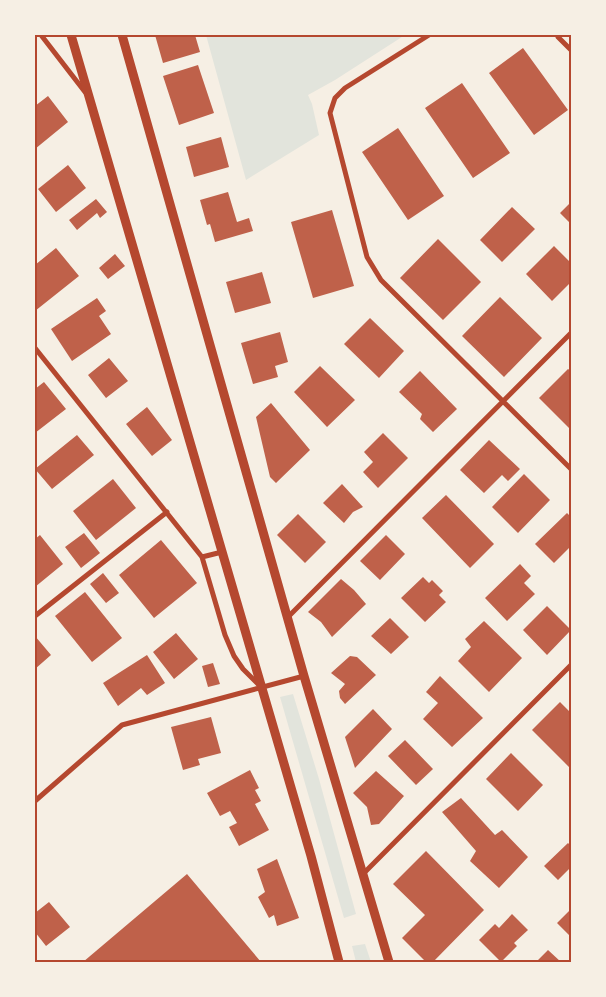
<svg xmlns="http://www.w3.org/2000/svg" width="606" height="997" font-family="'PT Serif',serif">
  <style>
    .green { fill: #e2e4dc }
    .building { fill: #bf614a }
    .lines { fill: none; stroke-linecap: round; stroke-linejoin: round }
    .minor { stroke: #b5482f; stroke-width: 5 }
    .tertiary { stroke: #b5482f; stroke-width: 9 }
    .neatline { fill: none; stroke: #b5482f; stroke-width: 2 }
  </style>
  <rect width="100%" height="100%" fill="#f6efe4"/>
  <path class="green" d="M206,35H405L335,80L308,95L312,104L319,135L246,180Z
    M293,694L319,779L356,914L344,918L280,697Z
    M365,944L371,962H356L352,946Z"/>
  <path class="building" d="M155,35H195L200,52L163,63Z
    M523,48L568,110L534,135L489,73Z
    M198,65L214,113L179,125L163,76Z
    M462,83L510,153L473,178L425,108Z
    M48,96L68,122L35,149V106Z
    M398,128L444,196L408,220L362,152Z
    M221,137L229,167L194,177L186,147Z
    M68,165L86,188L56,212L38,189Z
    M228,192L237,222L249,218L253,231L215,242L210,224L207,225L200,200Z
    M96,199L107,212L100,218L97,213L77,230L69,220Z
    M571,202V224L560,213Z
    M512,207L535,229L502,262L480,240Z
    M332,210L354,286L313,298L291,222Z
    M438,239L481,282L443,320L400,278Z
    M554,246L571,263V282L552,301L526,274Z
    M56,248L79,276L35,311V265Z
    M115,254L125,266L108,279L99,268Z
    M262,272L271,303L235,313L226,282Z
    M500,297L542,338L504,377L462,336Z
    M97,298L106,311L99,316L111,334L72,361L51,329Z
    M370,318L404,351L379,378L344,344Z
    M280,332L288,362L275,366L278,377L253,384L241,343Z
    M109,358L128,381L106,398L88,375Z
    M320,366L355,400L327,427L294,392Z
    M568,369L571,371V430L539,398Z
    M420,371L457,409L433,432L420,419L422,414L399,392Z
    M44,382L66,409L35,433V389Z
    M271,403L310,450L276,483L270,477L256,417Z
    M147,407L172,440L152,456L126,424Z
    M383,433L408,458L378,488L363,472L373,462L364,452Z
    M77,435L94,455L52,489L35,469Z
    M489,440L520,469L508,481L502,475L484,493L460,470Z
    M524,474L550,500L518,533L492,507Z
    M113,479L136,508L96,540L73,511Z
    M342,484L363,507L353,512L344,523L323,503Z
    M446,495L494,544L470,568L422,518Z
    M567,513L571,517V546L554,563L535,544Z
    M298,514L326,542L305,563L277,535Z
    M84,533L100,553L81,568L65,547Z
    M40,535L63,564L35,587V539Z
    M386,535L405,554L380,580L360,561Z
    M161,540L197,583L154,618L119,575Z
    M520,564L531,576L524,583L535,594L507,621L485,598Z
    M103,573L119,593L106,603L90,584Z
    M423,577L429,583L432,580L443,591L439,595L446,602L425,622L401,598Z
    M341,579L354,590L366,604L332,637L321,622L308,612Z
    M85,592L122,638L92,662L55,616Z
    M547,606L571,630L547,655L523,630Z
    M390,618L409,637L391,654L371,636Z
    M484,621L522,658L489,692L458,661L471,647L465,639Z
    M176,633L198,659L174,679L153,652Z
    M35,636L51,655L35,669Z
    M147,655L165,683L147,695L141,688L118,706L103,683Z
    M350,656L357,657L376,675L345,704L340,698L339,691L345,684L331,673Z
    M213,663L220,684L208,687L202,666Z
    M440,676L483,718L452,747L423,719L438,703L426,692Z
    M560,702L571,713V769L532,730Z
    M373,709L392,729L355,768L345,737Z
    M211,717L221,753L198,759L200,765L183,770L171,727Z
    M405,740L433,769L416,785L388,756Z
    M511,753L543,785L518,811L486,779Z
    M250,770L259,788L255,790L261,801L255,804L269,830L239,846L229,827L237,823L230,811L220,816L207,793Z
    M376,771L404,796L379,824L371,825L367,807L353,793Z
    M461,798L495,835L502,830L528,857L499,888L470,861L476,851L442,812Z
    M568,843L571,846V867L558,880L544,866Z
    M426,851L484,910L433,962H426L402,938L425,915L393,884Z
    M277,859L299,918L277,926L274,915L269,918L258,897L265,892L257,869Z
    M187,874L261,962H83Z
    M49,902L70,927L46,946L35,932V913Z
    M571,909V937L557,923Z
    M512,914L528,930L514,943L517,946L501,962L479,940L495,924L499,928Z
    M548,950L561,962H536Z"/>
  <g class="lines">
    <path class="minor" d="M41,35L85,92
      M429,35L345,88L335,98L330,113L367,257L381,280L571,469
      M559,35L558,37L571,50
      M35,348L202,557L225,635L234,656L243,669L259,685
      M202,557L222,552
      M35,616L167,512
      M288,617L571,333
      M35,801L122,725L304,676
      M363,874L571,665"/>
    <path class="tertiary" d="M71,35L311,856L339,962
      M122,35L304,676L389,962"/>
  </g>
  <rect width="606" height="997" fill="none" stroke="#f6efe4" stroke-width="72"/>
  <rect x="36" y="36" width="534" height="925" class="neatline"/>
</svg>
